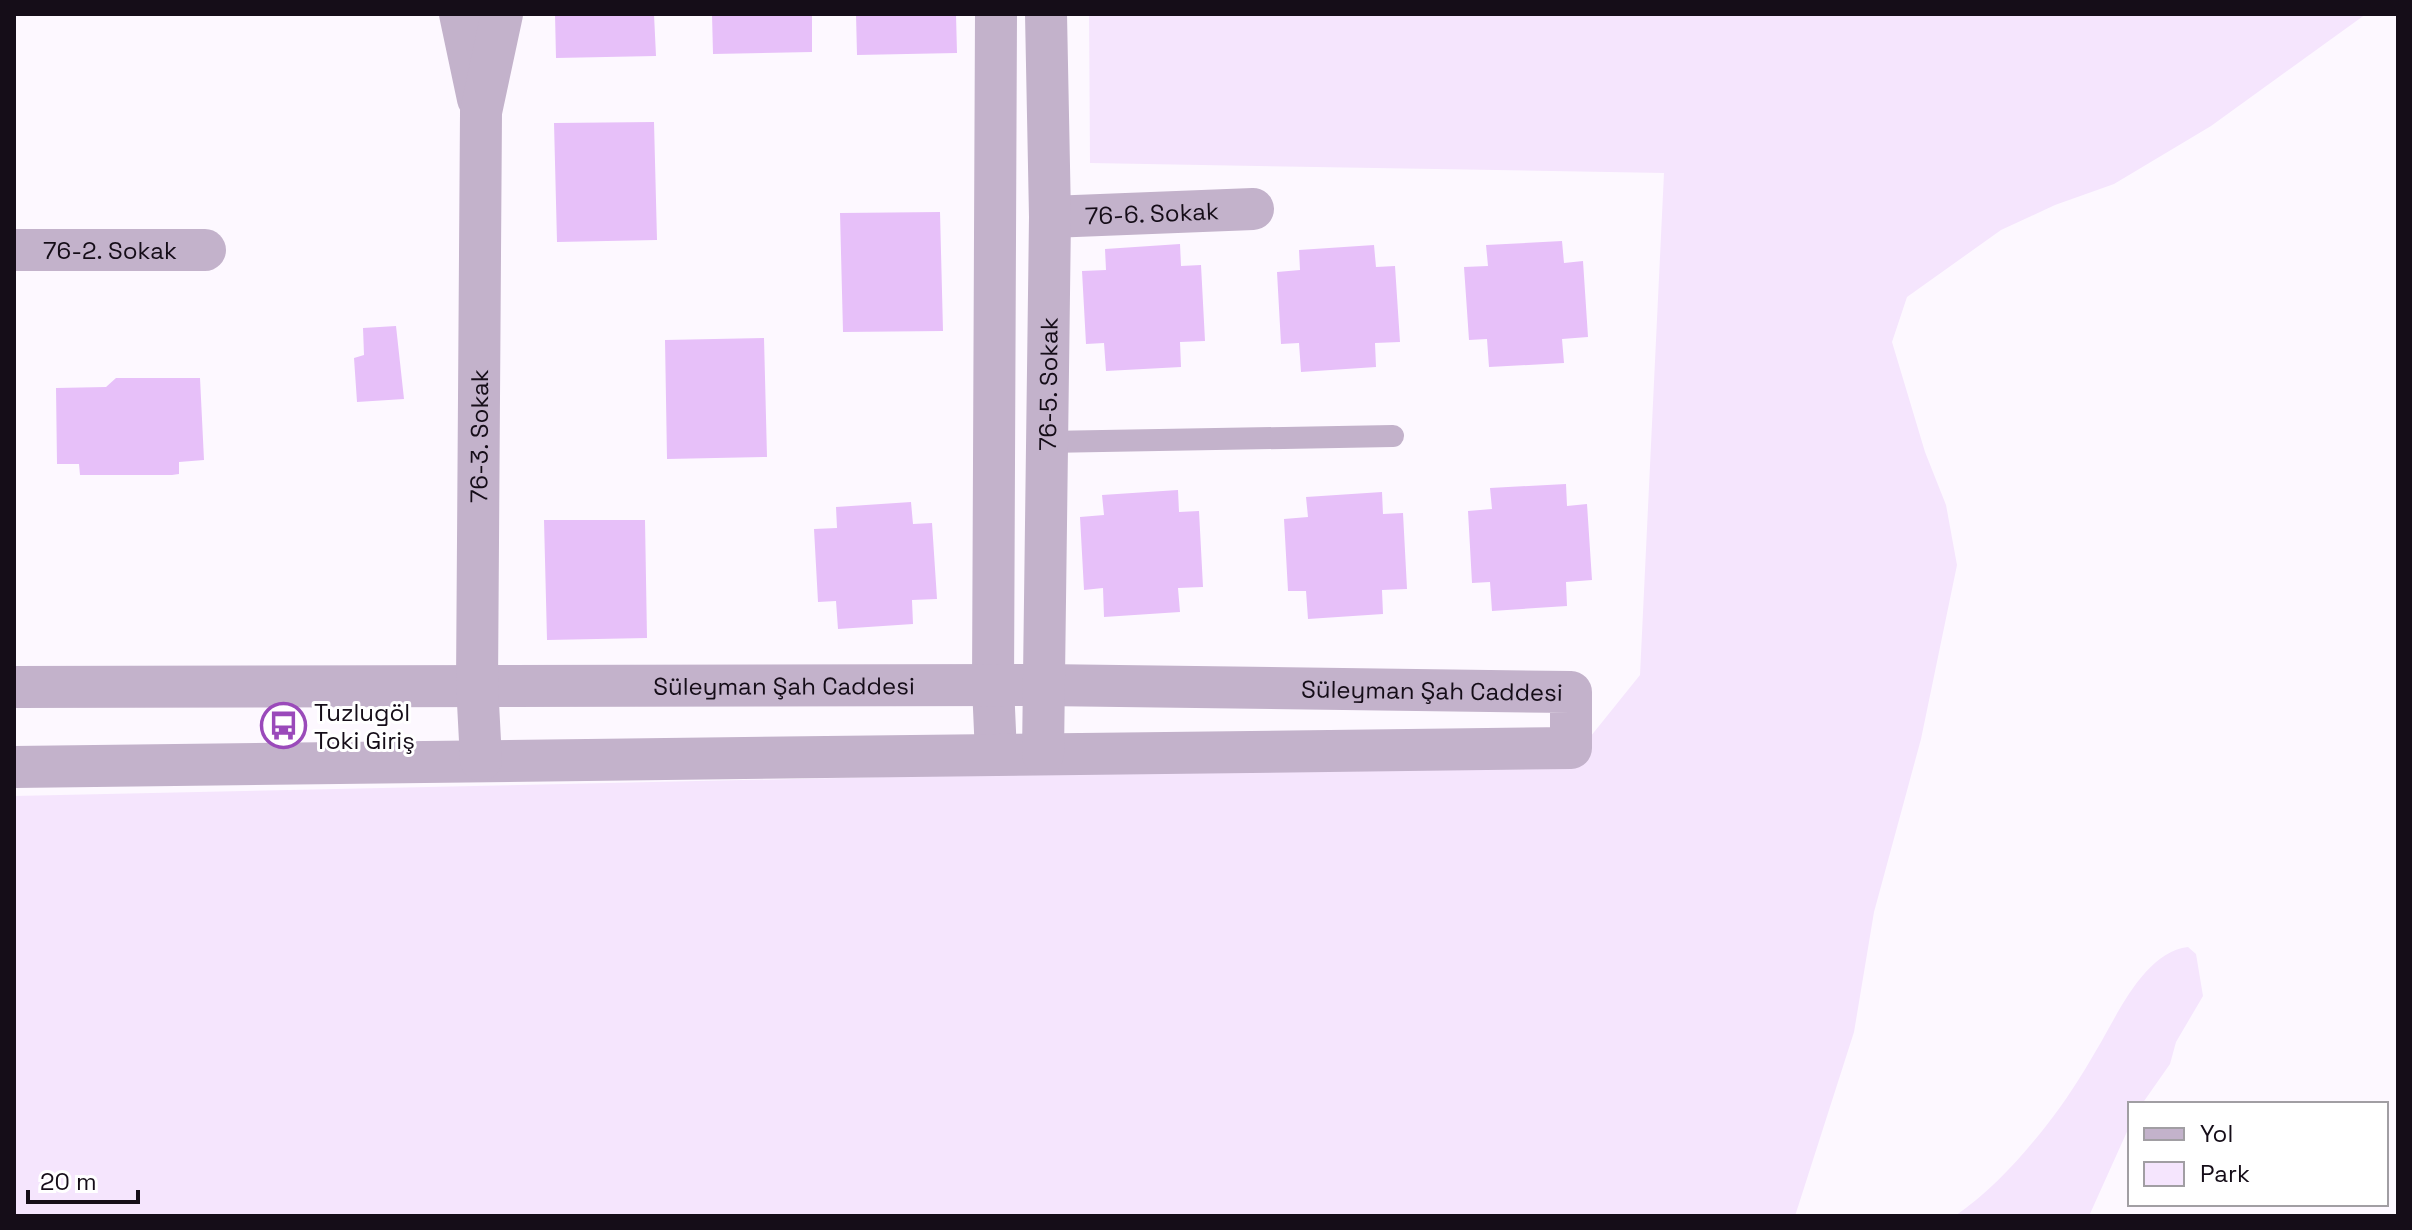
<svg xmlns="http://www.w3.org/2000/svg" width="2412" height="1230" font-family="'Space Grotesk',sans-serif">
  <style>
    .green { fill: #f5e5fd }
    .building { fill: #e7c0f9 }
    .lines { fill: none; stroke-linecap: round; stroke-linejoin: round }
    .service { stroke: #c3b2cb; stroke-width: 22 }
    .minor { stroke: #c3b2cb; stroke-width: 42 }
    .labels { text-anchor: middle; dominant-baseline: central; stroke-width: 6; stroke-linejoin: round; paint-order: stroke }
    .street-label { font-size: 24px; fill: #150d18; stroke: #fff }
    .poi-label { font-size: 24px; fill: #150d18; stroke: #fff; text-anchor: start }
  </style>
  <rect width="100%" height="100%" fill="#fdf8ff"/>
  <path class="green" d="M1089,14H2366L2211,126L2114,184L2055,205L2001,230L1907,297L1892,342L1925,452L1946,505L1957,565L1921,739L1874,912L1854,1032L1795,1216H14V796L1570,762L1640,675L1664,173L1090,163Z
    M2188,947L2196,954L2203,996L2176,1042L2170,1064L2142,1104H2130V1125L2089,1216H1955C1991,1191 2019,1160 2046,1126C2065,1102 2082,1075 2097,1049C2117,1016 2144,952 2188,947Z"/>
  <path class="building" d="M555,14H654L656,56L556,58Z
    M712,14H812V52L713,54Z
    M856,14H956L957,53L857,55Z
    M654,122L657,240L557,242L554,123Z
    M940,212L943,331L843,332L840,213Z
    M1562,241L1564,263L1583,261L1588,337L1562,339L1564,363L1489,367L1487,339L1469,340L1464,267L1488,266L1486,245Z
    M1180,244L1181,266L1201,265L1205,341L1180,342L1181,367L1106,371L1104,343L1086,344L1082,271L1106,270L1105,249Z
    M1374,245L1376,267L1395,266L1400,342L1375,343L1376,367L1301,372L1299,343L1281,344L1277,272L1300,270L1299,250Z
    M396,326L404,399L357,402L354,358L364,355L363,328Z
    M764,338L767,457L667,459L665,340Z
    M116,378H200L204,460L179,462V474L172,475H80L79,464H57L56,388L106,387Z
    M1566,484L1567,506L1587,504L1592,580L1566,582L1567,606L1492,611L1490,582L1472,583L1468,511L1492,509L1490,488Z
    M1178,490L1179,512L1199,511L1203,587L1178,588L1180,612L1104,617L1103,588L1084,590L1080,517L1104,515L1102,495Z
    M1382,492L1383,514L1403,513L1407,589L1382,590L1383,614L1308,619L1306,591H1288L1284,519L1308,517L1306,497Z
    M911,502L913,524L932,523L937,599L912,600L913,624L838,629L836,601L818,602L814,529L837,528L836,507Z
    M544,520H645L647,638L547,640Z"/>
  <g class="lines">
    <path class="service" d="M1046,442L1393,436"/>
    <g class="minor">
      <path d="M460,14L478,99"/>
      <path d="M996,14L993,686L996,754"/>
      <path id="s1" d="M1050,217L1253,209"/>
      <path id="s2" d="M14,250H205"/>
      <path id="s3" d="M14,687L1043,685L1571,692V748L14,767"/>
      <path id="s4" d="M1043,754L1050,217L1046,14"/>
      <path id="s5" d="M481,760L477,684L481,112L502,14"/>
    </g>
  </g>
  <defs>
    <symbol id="bus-ring" viewBox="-11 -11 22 22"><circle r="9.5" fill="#fff" stroke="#9a4aba" stroke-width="1.5"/><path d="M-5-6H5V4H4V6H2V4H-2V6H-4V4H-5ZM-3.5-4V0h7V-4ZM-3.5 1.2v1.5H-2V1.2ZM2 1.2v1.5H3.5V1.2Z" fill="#9a4aba"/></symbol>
  </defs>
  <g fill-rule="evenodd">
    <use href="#bus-ring" x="258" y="700" width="51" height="51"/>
  </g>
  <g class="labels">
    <g class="street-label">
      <text stroke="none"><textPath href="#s1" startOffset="102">76-6. Sokak</textPath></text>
      <text stroke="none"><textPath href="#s2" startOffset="96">76-2. Sokak</textPath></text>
      <text stroke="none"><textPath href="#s4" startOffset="370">76-5. Sokak</textPath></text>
      <text stroke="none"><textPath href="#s5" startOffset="324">76-3. Sokak</textPath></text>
      <text stroke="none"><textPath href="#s3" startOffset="770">Süleyman Şah Caddesi</textPath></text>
      <text stroke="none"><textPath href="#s3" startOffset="1418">Süleyman Şah Caddesi</textPath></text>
    </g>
    <g class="poi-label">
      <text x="314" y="712">Tuzlugöl<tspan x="314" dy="28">Toki Giriş</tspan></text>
    </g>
  </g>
  <rect width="2412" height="1230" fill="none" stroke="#150d18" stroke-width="32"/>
  <rect x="2128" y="1102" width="260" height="104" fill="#ffffff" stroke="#a19ea3" stroke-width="2"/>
  <rect x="2144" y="1128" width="40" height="12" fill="#c3b2cb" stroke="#a19ea3" stroke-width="2"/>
  <text x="2200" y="1142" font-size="24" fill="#150d18">Yol</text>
  <rect x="2144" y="1162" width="40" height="24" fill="#f5e5fd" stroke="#a19ea3" stroke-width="2"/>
  <text x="2200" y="1182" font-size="24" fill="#150d18">Park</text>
  <path d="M28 1190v12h110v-12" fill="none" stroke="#150d18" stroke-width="4"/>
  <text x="40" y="1190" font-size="24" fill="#150d18" stroke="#ffffff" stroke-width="6" paint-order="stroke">20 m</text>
</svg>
